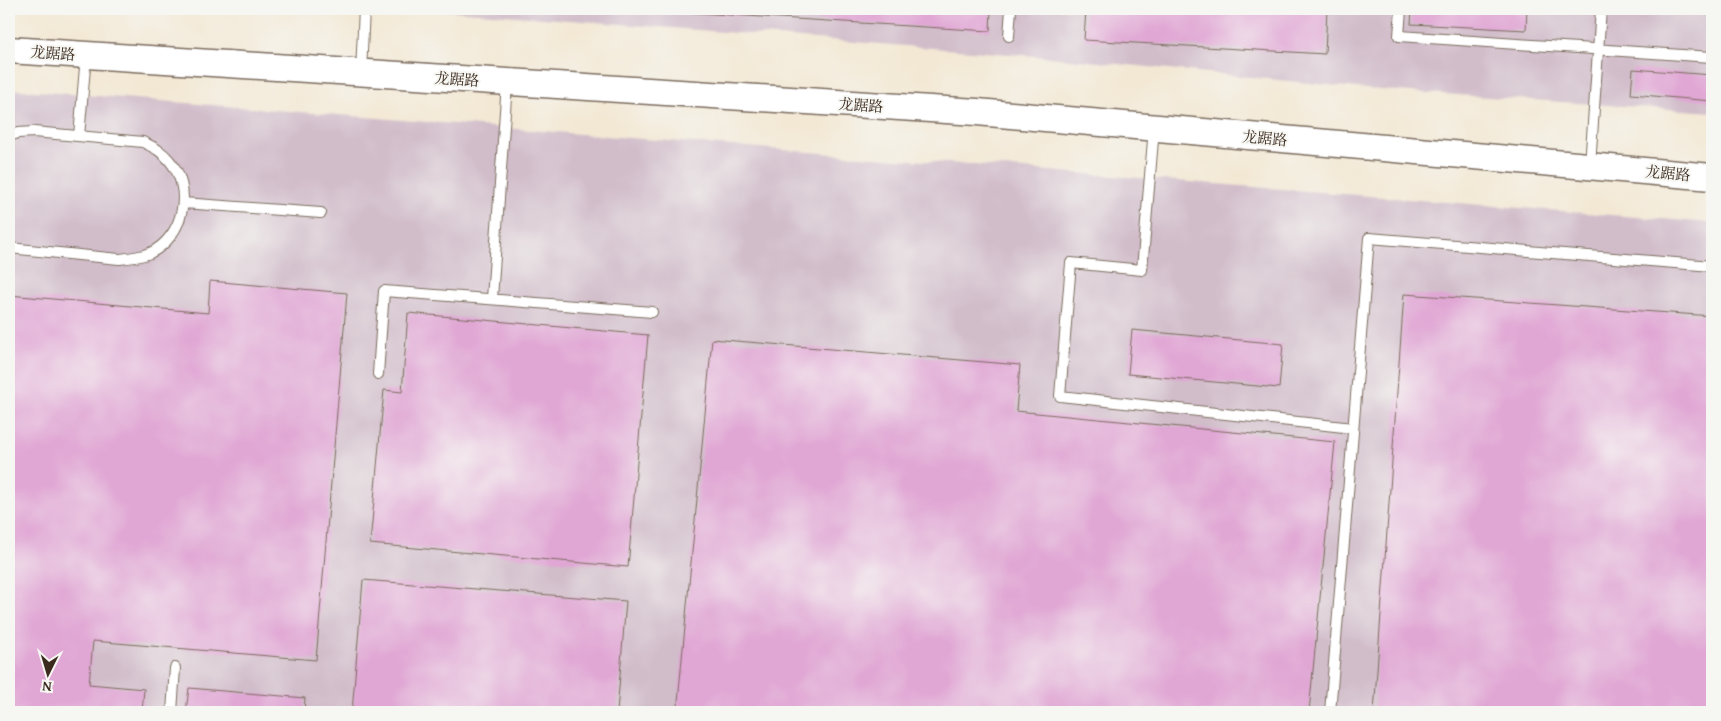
<svg xmlns="http://www.w3.org/2000/svg" width="1721" height="721" font-family="'Gentium Book Plus','Noto Serif SC',serif">
  <style>
    .industrial { fill: #d1bdca }
    .building { fill: #e0a6d4 }
    .lines { fill: none; stroke-linecap: round; stroke-linejoin: round }
    .service-casing { stroke: #7b6c5e; stroke-width: 12 }
    .tertiary-casing { stroke: #7b6c5e; stroke-width: 29 }
    .service { stroke: #fff; stroke-width: 10 }
    .tertiary { stroke: #fff; stroke-width: 26 }
    .labels { text-anchor: middle; dominant-baseline: central; stroke-width: 4; stroke-linejoin: round; paint-order: stroke }
    .street-label { font-size: 15px; fill: #3b2a1e; stroke: #f6f6f2 }
  </style>
  <rect width="100%" height="100%" fill="#f6f6f2"/>
  <filter id="ink" filterUnits="userSpaceOnUse"><feTurbulence type="fractalNoise" baseFrequency=".02" numOctaves="2"/><feDisplacementMap in="SourceGraphic" scale="10" xChannelSelector="R" yChannelSelector="G"/><feConvolveMatrix kernelMatrix="1 2 1 2 8 2 1 2 1" color-interpolation-filters="sRGB"/></filter>
  <filter id="wash" filterUnits="userSpaceOnUse"><feTurbulence type="fractalNoise" baseFrequency=".0096" numOctaves="4" result="noise"/><feDisplacementMap in="SourceGraphic" scale="20" xChannelSelector="R" yChannelSelector="G"/><feGaussianBlur stdDeviation="1.12" result="paint"/><feColorMatrix in="noise" values="0 0 0 0 0 0 0 0 0 0 0 0 0 0 0 0 0 1.4 0 .05"/><feComposite in="paint" operator="in"/></filter>
  <g filter="url(#wash)">
    <rect width="100%" height="100%" fill="#f3e8d4"/>
    <path class="industrial" d="M426,9H1712V112L1367,89L1048,57Z
      M9,89L1712,223V712H9Z"/>
    <g id="blocks">
      <path class="building" d="M649,9H991L990,31L649,10Z
        M1086,9H1327L1325,54L1084,40Z
        M1412,9H1527L1526,30L1411,24Z
        M1695,9H1712V12L1695,11Z
        M1633,69L1712,75V101L1631,94Z
        M210,281L347,293L316,660L93,641L89,684L144,689L142,712H9V295L208,313Z
        M1404,294L1712,316V712H1374Z
        M408,313L648,335L628,567L370,544L384,390L402,392Z
        M1132,330L1283,344L1279,388L1128,374Z
        M712,339L1020,365L1016,411L1335,442L1309,712H677Z
        M363,580L626,601L617,712H352Z
        M189,688L305,698L304,712H186Z"/>
    </g>
  </g>
  <g filter="url(#ink)">
    <use href="#blocks" fill-opacity="0" stroke="#7b6c5e" stroke-width="1"/>
    <g class="lines">
      <defs>
        <path id="service" d="M1401,9L1399,36L1712,57
          M1009,36L1011,9
          M361,72L364,9
          M1154,128L1142,270L1071,263L1060,396L1353,428
          M9,136L18,133L34,132L143,142C153,147 162,151 169,160C194,188 184,237 150,253C140,257 129,258 119,259L9,248
          M79,136L86,56
          M1590,165L1601,9
          M183,203L321,213
          M492,299L507,83
          M378,374L384,291L652,312
          M172,712L175,668
          M1330,712L1369,238L1712,266"/>
        <path id="tertiary" d="M9,50L977,112L1712,177"/>
      </defs>
      <use href="#service" class="service-casing"/>
      <use href="#tertiary" class="tertiary-casing"/>
      <use href="#service" class="service"/>
      <use href="#tertiary" class="tertiary"/>
    </g>
  </g>
  <g class="labels">
    <g class="street-label">
      <text transform="translate(53 53) rotate(4)">龙踞路</text>
      <text transform="translate(457 79) rotate(4)">龙踞路</text>
      <text transform="translate(861 105) rotate(4)">龙踞路</text>
      <text transform="translate(1265 138) rotate(5)">龙踞路</text>
      <text transform="translate(1668 173) rotate(5)">龙踞路</text>
    </g>
  </g>
  <rect width="1721" height="721" fill="none" stroke="#f6f6f2" stroke-width="30"/>
  <g transform="translate(48 674) rotate(185)" stroke="#f6f6f2" stroke-width="4" paint-order="stroke">
  <path d="M0-4L9 19L0 12L-9 19Z" fill="#3b2a1e"/>
  <text y="-8" font-size="14" font-weight="bold" text-anchor="middle" fill="#3b2a1e">N</text>
  </g>
</svg>
